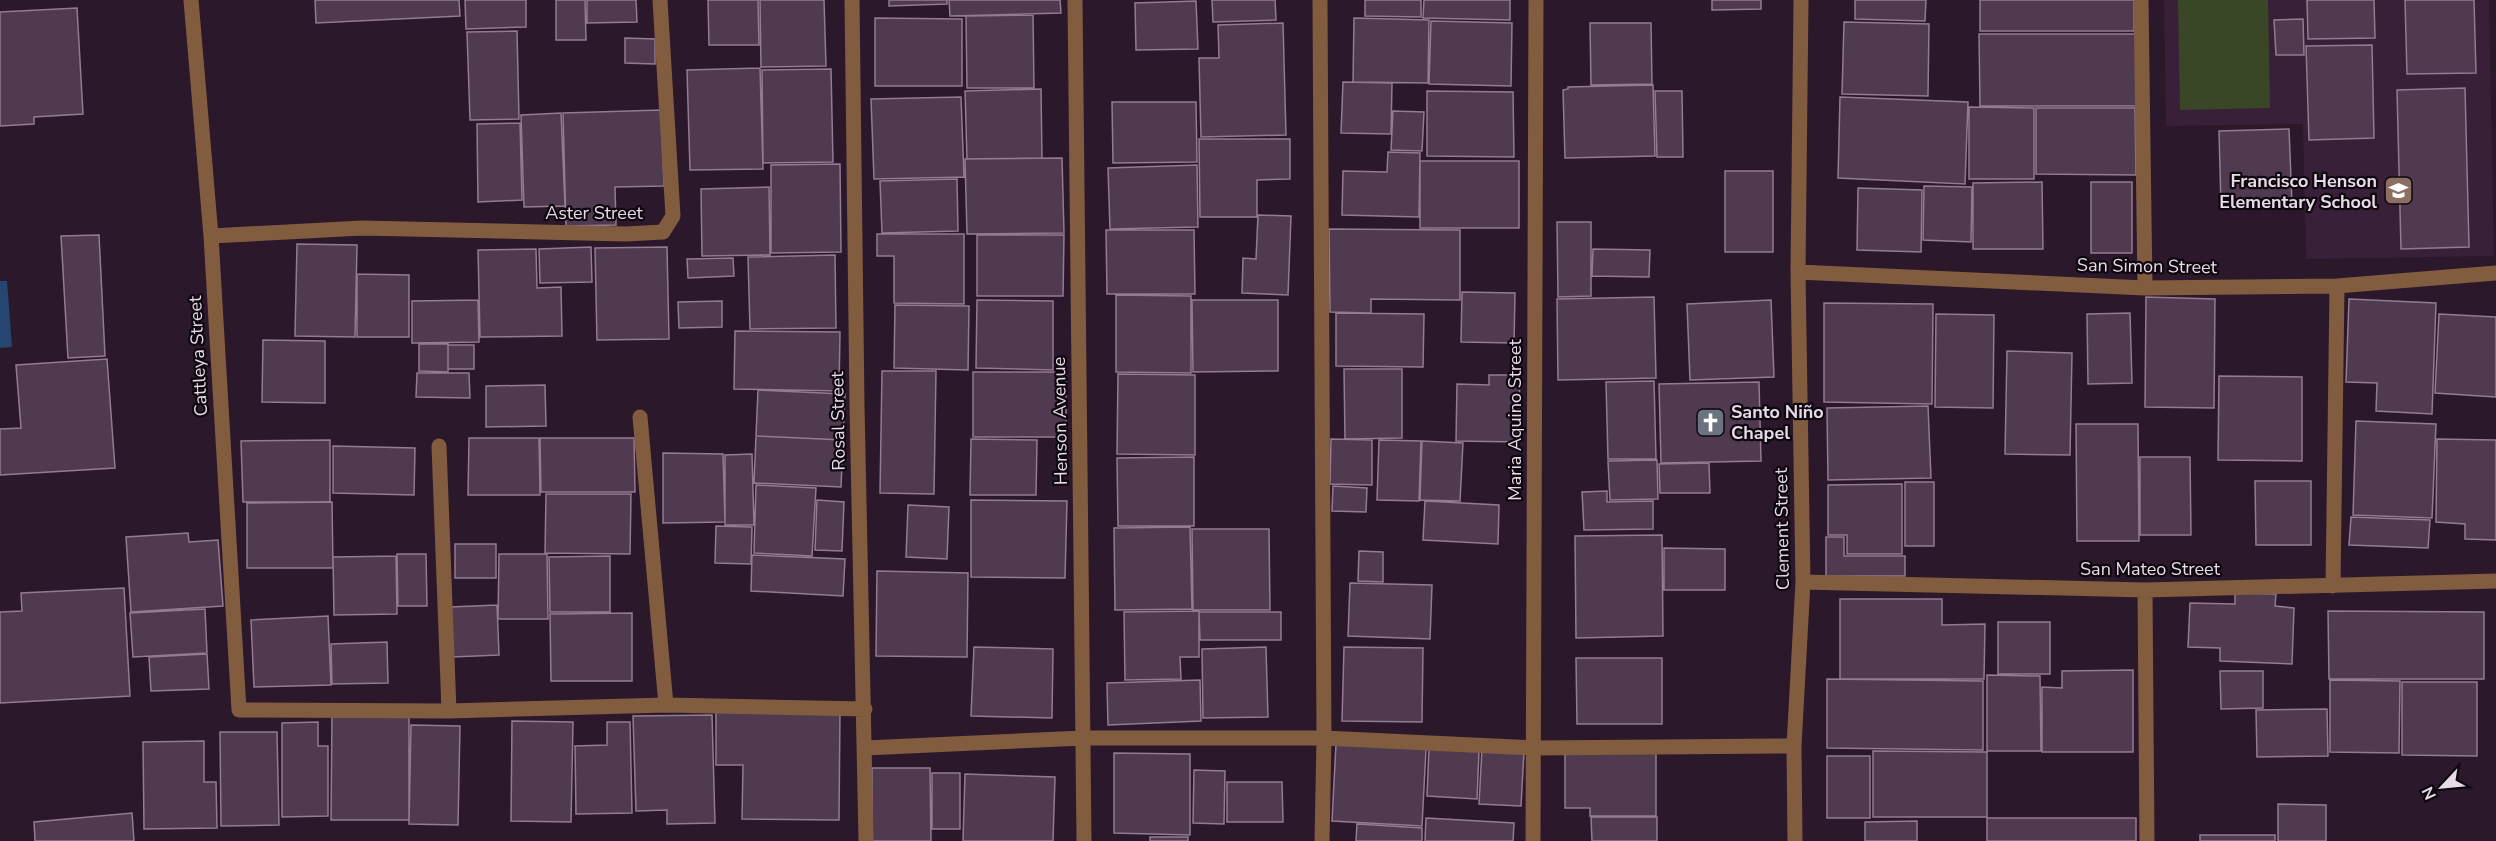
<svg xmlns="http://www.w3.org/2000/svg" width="2496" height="841" font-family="'Nunito Sans',sans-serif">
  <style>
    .built { fill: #382038 }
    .green { fill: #3a4727 }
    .water { fill: #254671 }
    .building { fill: #4f3a4f; stroke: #947b92; stroke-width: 1.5 }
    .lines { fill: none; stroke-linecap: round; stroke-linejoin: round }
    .minor { stroke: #815c3f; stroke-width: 15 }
    .labels { text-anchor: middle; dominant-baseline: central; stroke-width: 4.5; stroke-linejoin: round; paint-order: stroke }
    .poi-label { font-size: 18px; font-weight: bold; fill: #e8dbe8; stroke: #0f070f; text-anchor: end }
    .street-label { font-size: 18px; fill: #e8dbe8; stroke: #0f070f }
  </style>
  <rect width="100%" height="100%" fill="#2b182b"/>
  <path class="built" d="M2164,0H2489L2494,256L2306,259L2303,124L2166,126Z"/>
  <path class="green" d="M2178,0H2268L2270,108L2180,110Z"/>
  <path class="water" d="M0,281H7L12,347L0,348Z"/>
  <path class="building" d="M315,0H459L460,16L316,23Z
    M465,0H526V27L466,29Z
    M556,0H585L586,40H556Z
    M587,0H636L637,22L587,23Z
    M708,0H758L759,45H709Z
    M760,0H824L826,66L761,67Z
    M889,0H947V4L889,6Z
    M949,0H1060L1061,13L950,16Z
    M1212,0H1275L1276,20L1213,22Z
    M1365,0H1421V17L1365,16Z
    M1424,0H1510V20L1423,18Z
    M1712,0H1761V9L1712,10Z
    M1855,0H1926L1925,21L1855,19Z
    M1980,0H2134V31H1980Z
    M2307,0H2374L2375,38L2308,39Z
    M2405,0H2474L2476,73L2407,74Z
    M1196,1L1198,49L1136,50L1135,3Z
    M77,8L83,114L34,117V124L0,126V12Z
    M1033,15L1034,88H967L966,16Z
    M875,18L962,19V86H875Z
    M1354,18L1429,20L1428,83L1353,82Z
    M2303,19L2304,55H2276L2274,20Z
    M1431,21L1512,23L1511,86L1429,84Z
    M1844,22L1929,24L1928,96L1842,94Z
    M1283,23L1286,135L1201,137L1199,58H1219L1218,25Z
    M1590,23H1651L1652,84L1591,85Z
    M517,31L519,119L470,120L467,32Z
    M1979,34H2136V106H1980Z
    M625,38L655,39V64L625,63Z
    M2372,45L2374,138L2309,140L2306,46Z
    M760,68L763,169L690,170L687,70Z
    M831,69L833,162L763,163L762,70Z
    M1343,82L1392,83L1391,134L1341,133Z
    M1653,85L1655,156L1565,158L1563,90L1568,89V87Z
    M2465,88L2469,247L2401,249L2397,90Z
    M1041,89L1042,158L967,159L965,91Z
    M1427,91L1513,92L1514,157L1427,156Z
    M1655,91H1682L1683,157H1657Z
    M961,97L964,177L874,179L871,99Z
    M1840,97L1968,102L1965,184L1838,178Z
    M1112,102H1196L1197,162L1113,163Z
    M1969,107L2034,108V179H1969Z
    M2036,108H2135L2136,175L2036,174Z
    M661,110L664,186L615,187L616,225L566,226L563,113Z
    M1393,111L1424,112L1422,151L1391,150Z
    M561,113L565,206L524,207L521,115Z
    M520,123L522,200L478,202L477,124Z
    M2289,129L2292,204L2221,206L2219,131Z
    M1199,139H1290V179L1257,180V217H1200Z
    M1388,152L1420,153L1419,217L1342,215L1343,171L1387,172Z
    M1062,158L1064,233L967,234L965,159Z
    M1420,161H1519V228H1420Z
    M840,164L841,252L771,253V165Z
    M1197,165L1198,227L1110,229L1108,168Z
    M1725,171H1773V252H1725Z
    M957,179L958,231L882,233L880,181Z
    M2042,182L2043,249H1973V183Z
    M2091,182H2132V253H2091Z
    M1924,186L1972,187L1971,242L1923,240Z
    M769,187L770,255L702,256L701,189Z
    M1858,188L1922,190L1921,252L1857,250Z
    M1258,215L1291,216L1288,295L1242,293L1243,258L1256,259Z
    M1557,222H1591V296L1558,297Z
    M1329,229L1460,230V300L1371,299V313L1330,312Z
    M1106,230H1194L1195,294H1107Z
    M877,234H964V304L894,303V256H877Z
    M99,235L105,356L68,358L61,236Z
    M977,235H1064L1063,296H977Z
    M297,244L357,245L355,337L295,336Z
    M591,247L592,282L540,283L539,249Z
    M667,247L669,339L597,340L595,248Z
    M536,249L537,288L561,287L562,336L480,337L478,250Z
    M1593,249L1650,250L1649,277L1592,276Z
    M835,255L836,328L750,329L748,257Z
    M733,258L734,276L688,278L687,259Z
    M357,274L409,275V337H357Z
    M1462,292L1515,293L1514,343L1461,342Z
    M1116,295L1191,296V373L1116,372Z
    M1654,297L1656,378L1558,380L1557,299Z
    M2146,297L2215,299L2214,408L2145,407Z
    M2349,299L2436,303L2432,414L2376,411L2377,383L2346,382Z
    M478,300L479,342L412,343V301Z
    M977,300L1053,301V370L976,368Z
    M1192,300H1278V371L1193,372Z
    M1771,300L1774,377L1690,380L1687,304Z
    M722,301V327L679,328L678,302Z
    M1824,303L1933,304L1932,404L1824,402Z
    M895,305L969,306L968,370L894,368Z
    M1336,313L1424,314L1423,367L1336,366Z
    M2130,313L2132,383L2088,384L2087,314Z
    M1936,314L1994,315L1993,408L1935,407Z
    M2439,314L2496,317V397L2435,393Z
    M735,331L840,332L839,391L734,389Z
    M263,340L325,341V403L262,402Z
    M419,344H448V372L419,371Z
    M448,345H474V369H448Z
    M2007,351L2072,353L2070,455L2005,454Z
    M107,359L115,468L0,475V429L21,428L16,365Z
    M1344,369H1402V438L1345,439Z
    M882,371H936L934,494L880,493Z
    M973,372H1066V437H973Z
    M417,373H469L470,398L416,397Z
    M1118,374L1195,375V455L1117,454Z
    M1489,375H1520L1518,442L1456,441L1457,384L1489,385Z
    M2219,376L2302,377V461L2218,460Z
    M1654,381L1656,459H1608L1606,382Z
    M1759,382L1761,461L1661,463L1659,384Z
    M545,385L546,426L486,427V386Z
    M758,390L845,394L843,440L756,436Z
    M1928,406L1931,478L1828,480L1827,408Z
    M2356,421L2436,424L2432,518L2353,515Z
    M2076,424H2138L2139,541H2077Z
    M756,436L843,440L841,487L754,483Z
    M469,438H539L540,495H468Z
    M540,438H634L635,492H541Z
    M971,439L1037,440L1036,495H970Z
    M1331,439L1372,440V485L1330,484Z
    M2437,439L2496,440V540L2465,539V524L2436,522Z
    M330,440V502H243L241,441Z
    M1379,440L1421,441L1419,501L1377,500Z
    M1422,441L1463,443L1460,501L1420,500Z
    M333,446L415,448L414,495L333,493Z
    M663,453L723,454L725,522L663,523Z
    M752,454L754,525H725V455Z
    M1194,457V526H1118L1117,458Z
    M2140,457H2190L2191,535H2140Z
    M1657,460L1658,499L1610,500L1608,461Z
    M1709,463L1710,493H1660L1659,464Z
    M2255,481H2311V545H2256Z
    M1905,482H1934V546H1905Z
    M1902,484V554H1847V535H1828V485Z
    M756,485L816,488L812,556L754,553Z
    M1333,486L1367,488L1366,512L1332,511Z
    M1607,491V502L1653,501V529L1584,530L1582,492Z
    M546,494H631L630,554L545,553Z
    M817,500L844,502L842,551L815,550Z
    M971,500L1067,501L1065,578L971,577Z
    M1425,501L1499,505L1498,544L1423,540Z
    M332,502L333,568H247V503Z
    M908,505L949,507L947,559L906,557Z
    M2351,517L2430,520L2428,548L2349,545Z
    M716,526L752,527L751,564L715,563Z
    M1190,527L1192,609L1115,610L1114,528Z
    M1192,529H1269L1270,610H1193Z
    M188,533L189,542L218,540L223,606L131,612L126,537Z
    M1662,535L1663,636L1576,638L1575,536Z
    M1826,537H1844V556H1905V576H1826Z
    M455,544H496V578H455Z
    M1664,548L1725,549V590H1664Z
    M1359,551L1383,552V582L1358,581Z
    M397,554H426L427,606H398Z
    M499,554H547L548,619H498Z
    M752,555L845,559L843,596L751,591Z
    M396,556L397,614L334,615L333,557Z
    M610,556V612H550L549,557Z
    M877,571L968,573L967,657L876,656Z
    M1350,583L1432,585L1430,639L1348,636Z
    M124,588L130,696L0,703V612L22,611L21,593Z
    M2235,593L2276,594L2275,606L2294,608L2292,664L2220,661V648L2188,647L2190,603L2235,604Z
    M1840,599H1942V625L1985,624L1984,679H1840Z
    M497,605L499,655L452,657L450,607Z
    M205,609L207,653L133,657L130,613Z
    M1199,611V657H1180L1181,679L1125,680L1124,612Z
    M2328,611L2484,612V679H2329Z
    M1199,612H1281V640H1200Z
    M632,613V681H551L550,614Z
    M328,616L331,685L254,687L251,620Z
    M1998,622H2050V674H1998Z
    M387,642L388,683L332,684L331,644Z
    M974,647L1053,649L1052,718L971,716Z
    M1266,647L1268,717L1203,718L1202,649Z
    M1344,647L1423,648L1422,722L1342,721Z
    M207,654L209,689L151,691L149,657Z
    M1576,658H1662V724H1577Z
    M2133,670V752H2042V687L2062,688V671Z
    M2220,671H2263V708L2221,709Z
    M1987,675L2040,676L2041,751H1987Z
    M1827,679L1983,681V750L1827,748Z
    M1200,680L1201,721L1108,725L1107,683Z
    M2330,680L2400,681L2399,753L2330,752Z
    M2402,682H2477V756L2402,755Z
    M2327,709L2328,756L2257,757L2256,710Z
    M716,710L840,711L839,820L742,819L743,765H716Z
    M332,715L409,716V820H331Z
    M712,715L715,823L667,824V810L636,811L633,716Z
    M512,721L573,722L571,822L511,821Z
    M318,722V746H328V816L282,817V723Z
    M607,722H630L632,813L576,814L575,746L607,745Z
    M411,725L460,726L458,825L409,824Z
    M220,732H277L279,825L221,826Z
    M204,741V782H216L217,828L144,829L143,742Z
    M1336,744L1426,749L1422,826L1332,821Z
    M1429,748L1479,751L1477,799L1427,796Z
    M1482,749L1524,752L1521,806L1479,804Z
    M1565,750H1656V816H1590V808H1565Z
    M1873,751L1987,752V817H1873Z
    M1114,753L1190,754V835L1114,833Z
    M1827,756H1870V818H1827Z
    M872,768H930L931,841H872Z
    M1194,770L1225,771L1224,824L1193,823Z
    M932,773H960V829H932Z
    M965,774L1055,777L1053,841H963Z
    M1227,782H1282L1283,822H1227Z
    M2278,804L2326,805V841H2278Z
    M132,813L134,841H35L34,822Z
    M1591,817H1657V841H1592Z
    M1426,818L1514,823L1513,841H1425Z
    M1987,818H2136V841H1987Z
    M1917,821V841H1865V822Z
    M1357,824L1422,828V841H1356Z
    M2200,835H2275V841H2200Z
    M1150,837H1188V841H1150Z"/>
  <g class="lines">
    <path class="minor" d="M191,0L211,236L239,710L449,711L666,705L865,709
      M852,0L857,405L866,841
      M1075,0L1084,841
      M1320,0L1324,738L1322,841
      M2141,0L2145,288
      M211,236L362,228L626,234L663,232L673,216L660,0
      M1798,272L2145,288L2337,286L2496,273
      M640,417L666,705
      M439,446L449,711
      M1803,582L2145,590L2496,581
      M2333,586L2337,286
      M2145,590L2147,841
      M865,748L1083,738H1324L1534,748L1794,746
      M1533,841L1536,0
      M1795,841L1794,746L1803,582L1798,272L1801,0"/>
  </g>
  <defs>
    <symbol id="school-square" viewBox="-11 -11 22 22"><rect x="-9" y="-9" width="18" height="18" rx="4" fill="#8d6e63" stroke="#0f070f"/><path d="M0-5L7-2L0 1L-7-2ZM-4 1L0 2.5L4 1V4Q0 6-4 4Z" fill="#fff"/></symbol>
    <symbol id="church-square" viewBox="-11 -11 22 22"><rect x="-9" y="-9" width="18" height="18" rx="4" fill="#6b7280" stroke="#0f070f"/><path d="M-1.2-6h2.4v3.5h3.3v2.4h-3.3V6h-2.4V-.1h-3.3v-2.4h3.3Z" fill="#fff"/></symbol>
  </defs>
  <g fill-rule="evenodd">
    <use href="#school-square" x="2382" y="174" width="33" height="33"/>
    <use href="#church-square" x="1694" y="406" width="33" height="33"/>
  </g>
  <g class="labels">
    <g class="poi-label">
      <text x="2377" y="181">Francisco Henson<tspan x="2377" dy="21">Elementary School</tspan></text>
      <text x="1731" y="412" text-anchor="start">Santo Niño<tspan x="1731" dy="21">Chapel</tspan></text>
    </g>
    <g class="street-label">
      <text x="594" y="213">Aster Street</text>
      <text transform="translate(2147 266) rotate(1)">San Simon Street</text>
      <text transform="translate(198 356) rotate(-93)">Cattleya Street</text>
      <text transform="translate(1515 420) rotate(-90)">Maria Aquino Street</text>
      <text transform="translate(838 421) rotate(-91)">Rosal Street</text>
      <text transform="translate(1060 421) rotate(-91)">Henson Avenue</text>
      <text transform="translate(1782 529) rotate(-91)">Clement Street</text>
      <text x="2150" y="569">San Mateo Street</text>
    </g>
  </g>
  <g transform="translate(2442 787) rotate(244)" stroke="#0f070f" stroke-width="4.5" paint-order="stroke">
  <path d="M0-4.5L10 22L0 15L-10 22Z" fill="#e8dbe8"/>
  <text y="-9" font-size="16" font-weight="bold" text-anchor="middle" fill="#e8dbe8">N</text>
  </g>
</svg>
